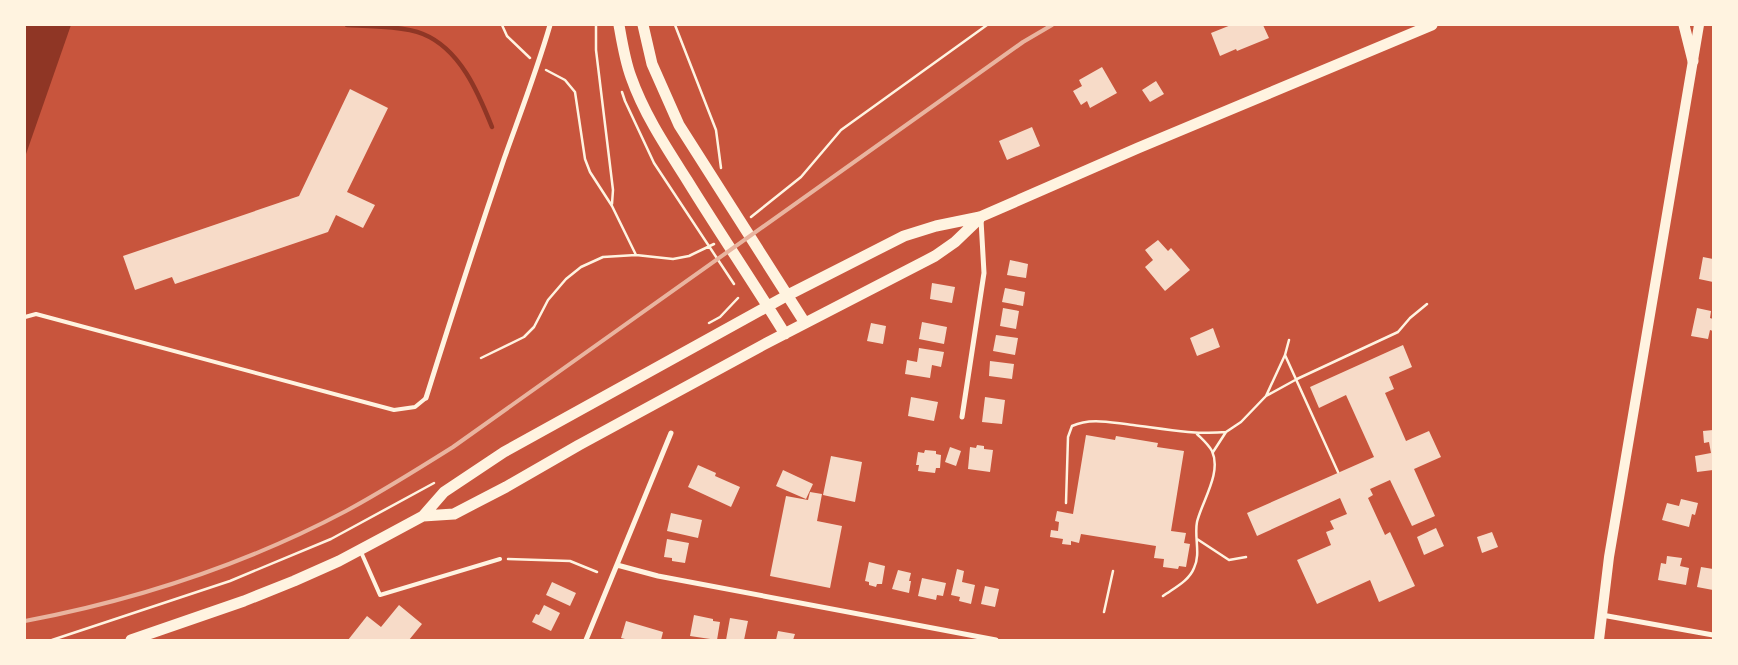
<svg xmlns="http://www.w3.org/2000/svg" width="1738" height="665" font-family="Figtree,sans-serif">
  <style>
    .water { fill: #8f3625 }
    .lines { fill: none; stroke-linecap: round; stroke-linejoin: round }
    .stream { stroke: #8f3625; stroke-width: 4.5 }
    .building { fill: #f7dbc8 }
    .path { stroke: #fff3e0; stroke-width: 2.5 }
    .service { stroke: #fff3e0; stroke-width: 4 }
    .minor { stroke: #fff3e0; stroke-width: 5 }
    .secondary { stroke: #fff3e0; stroke-width: 10 }
    .primary { stroke: #fff3e0; stroke-width: 11 }
    .rail { stroke: #e9b49f; stroke-width: 4 }
  </style>
  <rect width="100%" height="100%" fill="#c8553d"/>
  <path class="water" d="M25,25H71L25,157Z"/>
  <g class="lines">
    <path class="stream" d="M347,25C368,26 404,26 423,34C460,49 478,92 492,127"/>
  </g>
  <path class="building" d="M1231,25H1263L1269,38L1237,51L1236,49L1220,56L1211,33Z
    M1102,67L1117,93L1090,108L1087,101L1081,105L1073,91L1082,86L1079,80Z
    M1156,81L1164,94L1150,102L1142,90Z
    M350,89L388,108L347,192L375,205L363,228L336,215L328,232L175,284L172,277L135,290L123,256L299,196Z
    M1032,127L1040,146L1007,160L999,141Z
    M1158,240L1168,251L1171,248L1190,270L1165,291L1145,267L1153,260L1145,250Z
    M1703,257L1713,259V282L1699,279Z
    M1010,260L1028,264L1026,278L1007,275Z
    M932,283L955,287L952,303L930,299Z
    M1005,288L1025,292L1023,306L1002,302Z
    M1003,308L1019,311L1016,329L1000,326Z
    M1697,308L1711,311L1710,318L1713,319V331L1710,330L1708,339L1691,336Z
    M922,322L947,327L944,344L919,339Z
    M871,323L886,326L883,344L867,341Z
    M1213,328L1220,347L1197,356L1190,338Z
    M996,335L1018,338L1015,355L993,351Z
    M1403,345L1412,367L1389,377L1394,389L1385,393L1406,441L1429,431L1441,457L1414,469L1435,516L1412,526L1390,480L1370,489L1373,495L1368,498L1385,535L1390,532L1415,586L1379,602L1370,580L1317,604L1297,560L1331,545L1326,532L1334,529L1330,521L1347,514L1340,498L1257,536L1247,513L1374,457L1346,395L1319,408L1310,387Z
    M919,348L944,352L941,367L932,365L930,378L905,374L907,360L917,362Z
    M990,361L1014,364L1012,379L989,376Z
    M911,397L938,402L934,421L908,416Z
    M985,397L1005,400L1002,424L982,422Z
    M1713,430V470L1697,472L1695,456L1711,453L1709,442L1704,443L1703,431Z
    M1086,435L1115,440L1116,436L1158,443L1157,447L1184,451L1171,531L1186,533L1184,543L1190,544L1186,567L1179,566L1178,569L1163,567L1164,559L1154,558L1156,546L1081,534L1079,543L1071,541V545L1062,544L1063,539L1050,537L1051,530L1058,531L1059,522L1055,521L1057,511L1073,514Z
    M977,445L984,446V449L993,450L990,472L968,469L970,447L976,448Z
    M950,447L961,451L956,466L945,462Z
    M925,450L936,451V454L941,455L940,468H936L935,473L918,471L919,465H916L918,452L924,453Z
    M831,456L862,462L855,502L823,495Z
    M698,465L716,473L715,476L740,487L731,507L688,487Z
    M783,470L813,484L806,499L776,486Z
    M810,492L822,494L817,521L842,526L830,588L770,576L786,496L808,500Z
    M1681,499L1698,503L1695,515L1692,514L1689,527L1662,520L1667,503L1679,506Z
    M671,513L702,520L698,538L667,531Z
    M1436,528L1444,546L1424,555L1417,537Z
    M1492,532L1498,547L1482,553L1477,537Z
    M667,539L689,543L685,563L672,561V558L664,557Z
    M1667,556L1682,558L1680,566L1689,568L1686,585L1658,580L1661,563L1666,564Z
    M869,562L885,566L882,584H877L876,587L869,585V582L865,581Z
    M1701,567L1713,569V590L1697,587Z
    M957,569L964,571L962,582L975,585L971,604L959,601L960,597L951,595Z
    M898,570L911,573L909,581H911L909,593L892,589Z
    M922,578L946,583L943,596L937,595L936,600L918,596Z
    M552,582L576,593L570,606L546,595Z
    M985,586L999,589L995,607L981,604Z
    M399,605L422,624L409,640H348L367,616L381,627Z
    M544,605L560,613L551,631L532,622L536,614L539,615Z
    M694,615L713,619V621L720,622L717,640L690,636Z
    M730,618L748,621L744,640H726Z
    M626,621L663,632L661,640H629L621,638Z
    M778,631L795,634L793,640H776Z"/>
  <g class="lines">
    <path class="path" d="M502,25L507,36L530,58
      M596,25V50L613,190L612,204
      M675,25L716,130L721,168
      M546,70L565,80L575,92L585,159L590,172L612,206L636,255
      M622,92L625,101L654,163L734,284
      M751,217L801,177L841,130L987,25
      M709,323L720,317L738,298
      M1285,355L1338,472
      M481,358L524,337L534,327L548,300L566,279L581,267L603,257L636,255L673,259L689,256L714,244
      M1266,396L1297,379L1398,332L1410,318L1427,304
      M1213,452L1226,432L1241,422L1266,396L1285,355L1289,340
      M1066,503L1068,437L1072,426C1092,417 1112,423 1133,425C1164,429 1195,435 1226,432
      M1197,539L1229,560L1246,557
      M508,559L570,561L597,572
      M1163,596C1174,588 1189,581 1194,568C1201,554 1194,537 1197,522C1202,501 1222,473 1212,451C1208,444 1202,439 1197,434
      M1104,612L1113,571
      M52,640L230,581L331,539L434,483"/>
    <path class="service" d="M25,317L36,314L394,410L415,407L426,398
      M361,552L380,595L500,559"/>
    <path class="minor" d="M426,398C451,318 477,238 504,159C520,114 537,70 550,25
      M962,417L984,273L981,220
      M617,565L658,576L996,640
      M1602,615L1713,635
      M586,640L671,433"/>
    <path class="secondary" d="M1599,640L1609,557L1699,25"/>
    <path class="primary" d="M619,25C622,42 625,61 631,77C644,114 666,147 687,180C719,232 753,282 785,334
      M643,25L652,64L679,125L805,323
      M1684,25L1693,61
      M423,516L454,514L506,487L579,445L763,345L935,256L955,242L980,218
      M131,640L244,601L294,581L339,561L384,537L423,516L444,492L504,452L788,295L904,236L936,226L980,217L1138,148L1432,25"/>
    <path class="rail" d="M25,621C136,600 246,564 346,511C383,491 418,469 453,447L1023,42L1052,25"/>
  </g>
  <rect width="1738" height="665" fill="none" stroke="#fff3e0" stroke-width="52"/>
</svg>
